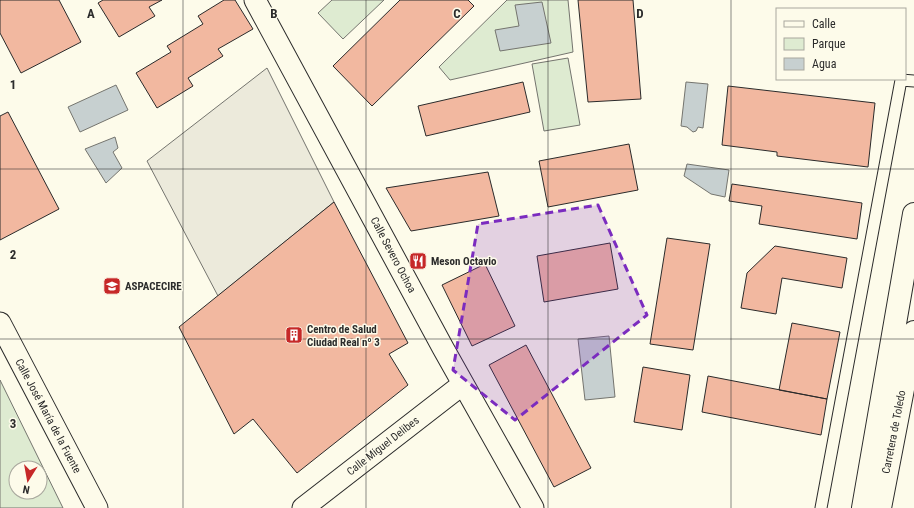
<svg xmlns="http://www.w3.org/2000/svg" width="914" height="508" font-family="'Roboto Condensed',sans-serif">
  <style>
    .green { fill: #deebd1; stroke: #74746e; fill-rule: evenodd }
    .parking { fill: #eceadb; stroke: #74746e }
    .water { fill: #c7d0d0; stroke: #74746e }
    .building { fill: #f2b8a0; stroke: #2b2b2b }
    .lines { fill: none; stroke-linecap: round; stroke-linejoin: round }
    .service-casing { stroke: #2b2b2b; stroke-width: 13 }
    .minor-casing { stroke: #2b2b2b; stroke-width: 23 }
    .trunk-casing { stroke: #2b2b2b; stroke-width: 24 }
    .service { stroke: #fdfbea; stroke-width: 11 }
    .minor { stroke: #fdfbea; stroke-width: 21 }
    .trunk { stroke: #fdfbea; stroke-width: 22 }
    .marked { fill: #7b2cbf; fill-opacity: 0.2; stroke: #7b2cbf; stroke-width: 3; stroke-dasharray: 8 5; stroke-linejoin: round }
    .grid { fill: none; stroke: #2b2b2b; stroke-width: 1; stroke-opacity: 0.55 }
    .labels { text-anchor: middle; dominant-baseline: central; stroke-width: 3; stroke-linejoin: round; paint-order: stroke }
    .street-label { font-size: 11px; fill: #2b2b2b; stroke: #fdfbea }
    .poi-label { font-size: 11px; font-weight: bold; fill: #2b2b2b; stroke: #fdfbea; text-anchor: start }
    .grid-label { font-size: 13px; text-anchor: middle; font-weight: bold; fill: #2b2b2b; stroke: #fdfbea; stroke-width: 3; stroke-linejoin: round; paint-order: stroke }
  </style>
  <rect width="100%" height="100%" fill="#fdfbea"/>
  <path class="green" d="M332,0H384L343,39L318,13Z
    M507,0H568L573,52L450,80L439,67Z
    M568,58L580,125L544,131L532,64Z
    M0,380L63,508H0ZM16,468H40V492H16Z"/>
  <path class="parking" d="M267,68L334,202L218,296L147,161Z"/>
  <path class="water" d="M542,2L551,43L500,51L495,30L519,26L515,5Z
    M686,82L708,84L703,128L698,127L696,131L693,132L687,127L681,126Z
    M116,85L128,110L80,132L68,107Z
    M115,137L118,148L113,152L122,168L106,183L85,149Z
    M687,164L729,170L725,197L711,194L684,176Z
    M609,336L615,397L585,400L578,339Z"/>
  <path class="building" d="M0,0H59L81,42L21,73L0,33Z
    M103,0H162L149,7L155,16L119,37L98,3Z
    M224,0H235L253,29L218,49L223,56L188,78L193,86L157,108L136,73L171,52L167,46L203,24L198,16Z
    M400,0H468L474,6L372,106L333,66Z
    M578,0H633L641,99L588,102Z
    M523,82L530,112L426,136L418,106Z
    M728,86L875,103L868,167L777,156V152L722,145Z
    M8,112L59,209L0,240V116Z
    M629,144L638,190L548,207L539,161Z
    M488,172L499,216L411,231L386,188Z
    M732,184L862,203L857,239L759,224L762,206L729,201Z
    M334,202L408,343L389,354L408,385L297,473L253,419L234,434L179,327Z
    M667,238L710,244L693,350L650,344Z
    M610,243L618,289L544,302L537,256Z
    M775,246L847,258L842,288L782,278L776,314L741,308L747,273Z
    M485,264L515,326L472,346L442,285Z
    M792,323L840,332L827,399L779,390Z
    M526,345L591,468L554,487L489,365Z
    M643,367L690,375L682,430L634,422Z
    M708,376L827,399L821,435L702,412Z"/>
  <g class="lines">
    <defs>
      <path id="service" d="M821,508L901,80L914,81"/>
      <path id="minor" d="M255,0L443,348L533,508
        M0,323L97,508
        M303,508L463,384"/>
      <path id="trunk" d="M863,508L914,214
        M880,508L914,332"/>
    </defs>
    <use href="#service" class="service-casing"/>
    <use href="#minor" class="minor-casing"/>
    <use href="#trunk" class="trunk-casing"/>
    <use href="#service" class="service"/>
    <use href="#minor" class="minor"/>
    <use href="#trunk" class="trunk"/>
  </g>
  <path class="marked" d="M598,205L647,315L515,420L453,370L478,224Z"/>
  <path class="grid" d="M183,0V508M366,0V508M548,0V508M731,0V508M0,169H914M0,339H914"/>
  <defs>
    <symbol id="restaurant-square" viewBox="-11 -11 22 22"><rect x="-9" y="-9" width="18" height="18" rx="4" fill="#c62828" stroke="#fdfbea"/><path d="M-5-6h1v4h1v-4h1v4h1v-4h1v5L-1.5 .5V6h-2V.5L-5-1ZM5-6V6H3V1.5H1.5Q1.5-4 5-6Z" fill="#fff"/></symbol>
    <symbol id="school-square" viewBox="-11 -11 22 22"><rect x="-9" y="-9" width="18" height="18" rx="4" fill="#c62828" stroke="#fdfbea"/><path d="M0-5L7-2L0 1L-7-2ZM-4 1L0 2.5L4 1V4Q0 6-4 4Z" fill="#fff"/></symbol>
    <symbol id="building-square" viewBox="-11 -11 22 22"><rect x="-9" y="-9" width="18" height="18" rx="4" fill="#c62828" stroke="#fdfbea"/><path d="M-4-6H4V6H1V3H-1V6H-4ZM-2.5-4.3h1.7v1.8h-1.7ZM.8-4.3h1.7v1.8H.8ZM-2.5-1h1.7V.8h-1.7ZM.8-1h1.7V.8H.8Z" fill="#fff"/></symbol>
  </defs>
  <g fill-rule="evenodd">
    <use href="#restaurant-square" x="408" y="251" width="20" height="20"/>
    <use href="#school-square" x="102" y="276" width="20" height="20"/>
    <use href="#building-square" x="284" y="325" width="20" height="20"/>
  </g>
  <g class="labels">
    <g class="street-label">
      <text transform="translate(393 255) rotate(62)">Calle Severo Ochoa</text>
      <text transform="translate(48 416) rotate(62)">Calle José María de la Fuente</text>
      <text transform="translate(894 432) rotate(-79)">Carretera de Toledo</text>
      <text transform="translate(383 446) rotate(-38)">Calle Miguel Delibes</text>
    </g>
    <g class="poi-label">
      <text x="431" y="261">Meson Octavio</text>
      <text x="125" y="286">ASPACECIRE</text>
      <text x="307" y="329">Centro de Salud<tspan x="307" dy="13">Ciudad Real nº 3</tspan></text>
    </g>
  </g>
  <g class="grid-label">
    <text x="91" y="18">A</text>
    <text x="274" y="18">B</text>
    <text x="457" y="18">C</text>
    <text x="640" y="18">D</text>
    <text x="13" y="89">1</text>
    <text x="13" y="259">2</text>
    <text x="13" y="428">3</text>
  </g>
  <rect x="776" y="8" width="130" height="72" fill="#fdfbea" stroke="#a9a89e"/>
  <rect x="784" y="21" width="20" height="6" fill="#fdfbea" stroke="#a9a89e"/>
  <text x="812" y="28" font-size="12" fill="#2b2b2b">Calle</text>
  <rect x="784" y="38" width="20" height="12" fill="#deebd1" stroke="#a9a89e"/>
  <text x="812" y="48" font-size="12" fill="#2b2b2b">Parque</text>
  <rect x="784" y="58" width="20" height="12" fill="#c7d0d0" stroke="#a9a89e"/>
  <text x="812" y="68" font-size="12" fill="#2b2b2b">Agua</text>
  <g transform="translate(28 480) rotate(191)"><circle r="19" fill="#fdfbea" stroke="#a9a89e"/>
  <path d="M0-3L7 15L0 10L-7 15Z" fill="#c62828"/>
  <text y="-6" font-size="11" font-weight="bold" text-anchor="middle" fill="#2b2b2b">N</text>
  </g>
</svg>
